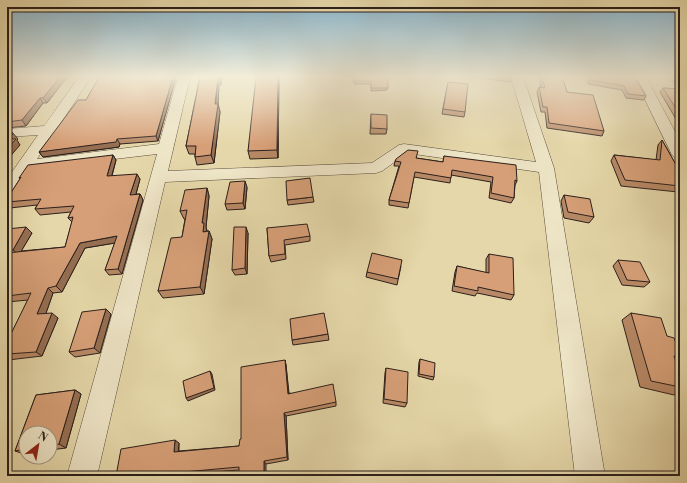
<svg xmlns="http://www.w3.org/2000/svg" width="687" height="483" font-family="'Libre Bodoni',serif">
  <style>
    .lines { fill: none; stroke-linecap: round; stroke-linejoin: round }
    .street-casing { stroke: #5a4d3e; stroke-width: 1 }
    .street { fill: #eee5c7; fill-rule: evenodd }
    .wall { fill: #b88966; stroke: #2b1f1b }
    .shaded-wall { fill: #966f53; stroke: #2b1f1b }
    .building { fill: #d69f77; stroke: #2b1f1b }
  </style>
  <rect width="100%" height="100%" fill="#e5d7a9"/>
  <filter id="stains"><feTurbulence type="fractalNoise" baseFrequency=".005" numOctaves="4"/><feColorMatrix values="0 0 0 0 .2 0 0 0 0 .09 0 0 0 0 .02 0 0 0 .5 -.17"/></filter>
  <radialGradient id="worn" r=".72"><stop offset=".6" stop-color="#630" stop-opacity="0"/><stop offset="1" stop-color="#630" stop-opacity=".3"/></radialGradient>
  <g class="lines">
    <defs>
      <path id="street" d="M79,77H91L37,159L159,144L178,77H190L168,171L372,163L399,145L404,144L536,162L511,77H523L554,168L605,476H575L539,172L407,153L382,171L376,173L165,182L97,476H67L157,154L30,169L13,195L7,197V179L38,135L7,137V129L44,126Z
        M634,77H646L680,141V160L675,158L672,155Z"/>
    </defs>
    <use href="#street" class="street-casing"/>
    <use href="#street" class="street"/>
  </g>
  <path class="wall" d="M7,77H67L47,103H43L26,126L7,128Z
    M176,77L158,141L120,144L119,147L43,157L39,152Z
    M200,77H222L221,85H219L218,104L220,112L214,163L197,165L195,157V154H189L186,146Z
    M279,77L278,158L250,159L248,151Z
    M353,77H388L387,90L371,91V84H354Z
    M472,77H512L511,82Z
    M539,77H562L567,92L604,131L602,136L547,128L545,112H541L537,92L539,87H541Z
    M588,77H635L646,96L644,100L626,98L622,90L588,84Z
    M668,77H680V126L660,92L663,88L679,89Z
    M448,82L465,112L464,117L442,114Z
    M371,114L387,129L386,134H370Z
    M662,140L680,172V190L678,192L621,186L611,161L614,155L656,160L658,145Z
    M113,155L116,160L112,176L140,179L136,194H140L143,200L122,274L109,275L105,270L115,243L85,248L62,292L53,293L46,313L58,318L42,356L8,360L7,359V342L28,300L7,302V229L32,233L21,251L65,247L72,222L68,218L71,212L40,215L35,209L37,205L10,208L7,204V199L20,179L19,178Z
    M444,156L517,181L515,185L514,198L511,203L489,198L491,182L451,175L450,183L414,177L408,208L389,205V200L399,166H394L395,161L416,158L443,162Z
    M247,187L245,209L227,210L225,204Z
    M207,188L209,196L206,227L207,231H209L212,239L204,294L163,298L158,291L182,237L185,219H184L180,211Z
    M564,195L594,217L589,223L564,218L561,201Z
    M313,197L314,202L288,205L287,200Z
    M267,228L310,236V241L285,245L286,259L271,262L269,256Z
    M248,233L247,274L235,275L232,270Z
    M489,254L514,295L511,300L477,293L475,296L452,291L455,272L457,266L486,273V259Z
    M618,260L650,282L644,287L622,285L613,266Z
    M401,266L397,285L366,277L367,272Z
    M631,313L667,336L680,353V359L676,361L680,373V391L674,395L640,387L622,320Z
    M111,314L100,353L75,357L69,352Z
    M328,334L329,340L293,345L292,340Z
    M420,359L434,377L433,380L418,376L419,362Z
    M285,360L286,365L289,393L336,402V406L286,416L288,460L266,464L239,470L176,475V476H116L179,443V451L239,446L241,439Z
    M386,368L407,403L405,407L383,403L385,373Z
    M75,390L81,394L66,448L50,450V433H26V454H24L15,451L36,395Z
    M501,472L516,476H499V474Z"/>
  <path class="shaded-wall" d="M60,77H67L47,103L43,98Z
    M173,77H176L158,141L156,136Z
    M218,77L219,85L218,104L220,112L214,163L211,155Z
    M219,77H222L221,85Z
    M278,77H279L278,158L277,150Z
    M40,98L43,103L26,126L22,120Z
    M12,132L18,139L17,140L20,145L7,160V149L8,139Z
    M117,139L120,144L119,147L43,157L39,152Z
    M113,155L116,160L110,182L107,176Z
    M137,174L140,179L134,201L130,195Z
    M245,181L247,187L245,209L243,203Z
    M207,188L209,196L206,227L207,231L203,232L202,223Z
    M140,194L143,200L122,274L118,269Z
    M26,227L32,233L19,255L13,250Z
    M246,227L248,233L247,274L245,268Z
    M209,231L212,239L204,294L200,287Z
    M117,236L121,242L85,248L62,292L56,286L80,243Z
    M48,288L53,293L44,319L37,314Z
    M106,309L111,314L100,353L94,348Z
    M52,313L58,318L42,356L36,352Z
    M285,360L286,365L289,398L288,394Z
    M210,371L212,374L215,390L188,401L186,398Z
    M75,390L81,394L66,448L59,444Z
    M284,413L286,416L288,460L287,457Z
    M175,440L179,443L178,455L174,452Z
    M264,461L266,464V476H264Z
    M172,473L176,475V476H173L171,475Z"/>
  <path class="building" d="M7,77H60L43,98H40L22,120L7,122Z
    M99,77H173L156,136L117,139L116,142L39,152L78,100H86Z
    M200,77H219H218L215,104H218L211,155L195,157L196,146H186Z
    M256,77H278L277,150L248,151Z
    M353,77H388V88H371V81H354Z
    M542,77H562L567,92L593,95L604,131L549,123L547,107H543L539,87L545,88Z
    M590,77H635L646,96L628,94L624,86L590,80Z
    M675,77H680V82Z
    M448,82L468,84L465,112L443,109Z
    M663,88L680,89V115Z
    M371,114L387,115V129L371,128Z
    M7,132H12L11,134H13L8,139H16L7,149Z
    M662,140L680,172V180H679L680,181V186L625,180L614,155L660,160Z
    M408,150L418,151L416,158L443,162L444,156L516,165L517,181L515,180L514,198L491,193L493,177L452,170L451,178L415,172L409,203L389,200L401,162L395,161L396,159Z
    M113,155L107,176L137,174L130,195L140,194L118,269L105,270L117,236L80,243L56,286L48,288L37,314L52,313L36,352L7,354V342L31,293L7,296V253L65,247L73,217L68,218L74,206L35,209L41,199L7,202V199L21,177L19,178L28,165Z
    M310,178L313,197L287,200L286,181Z
    M245,181L243,203L225,204L230,182Z
    M207,188L202,223H204L203,232L209,231L200,287L158,291L171,238L182,237L187,210L180,211L185,190Z
    M564,195L590,199L594,217L568,212Z
    M307,224L310,236L284,240L285,254L269,256L267,228Z
    M26,227L13,250H7V229Z
    M234,227H246L245,268L232,270Z
    M372,253L402,260L398,279L367,272Z
    M489,254L513,258L514,295L478,287V291L454,286L457,266L489,273Z
    M618,260L640,262L650,282L627,280Z
    M106,309L94,348L69,352L82,312Z
    M324,313L328,334L292,340L290,319Z
    M631,313L661,318L667,336L674,338L680,353V357L674,356L680,373V387L651,381Z
    M420,359L435,363L434,377L419,374Z
    M285,360L288,394L333,384L336,402L284,413L287,457L264,461V476H239V467L172,473L171,475L165,476H116L121,449L175,440L174,452L239,446L240,439H241V367Z
    M386,368L408,372L407,403L384,399Z
    M210,371L214,388L186,398L183,381Z
    M75,390L59,444L50,446V433H26V449L15,451L36,395Z
    M501,472L516,476H501Z"/>
  <linearGradient id="sky" x2="0" y2="1"><stop stop-color="#87b6cf"/><stop offset="0.53" stop-color="#f3edd8"/><stop offset="1" stop-color="#f3edd8" stop-opacity="0"/></linearGradient>
  <rect width="687" height="145" fill="url(#sky)"/>
  <rect width="687" height="483" fill="none" stroke="#e5d7a9" stroke-width="24"/>
  <rect x="8" y="8" width="671" height="467" fill="none" stroke="#2b1f1b" stroke-width="2"/>
  <rect x="12" y="12" width="663" height="459" fill="none" stroke="#2b1f1b"/>
  <g transform="translate(38 445) rotate(31)"><circle r="19" fill="#eee5c7" stroke="#a09682"/>
  <path d="M0-3L7 15L0 10L-7 15Z" fill="#8f2418"/>
  <text y="-6" font-size="11" font-weight="bold" text-anchor="middle" fill="#2b1f1b">N</text>
  </g>
  <rect width="100%" height="100%" filter="url(#stains)"/>
  <rect width="100%" height="100%" fill="url(#worn)"/>
</svg>
